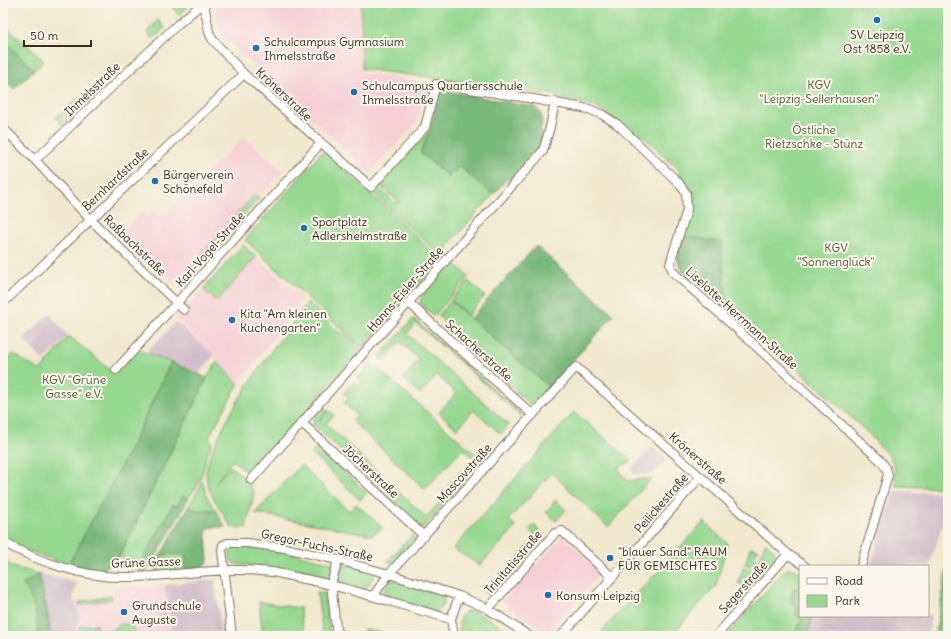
<svg xmlns="http://www.w3.org/2000/svg" width="951" height="639" font-family="Delius,sans-serif">
  <style>
    .built { fill: #f6cfd6 }
    .industrial { fill: #d1bdc9 }
    .green { fill: #96d890; stroke: #688157 }
    .forest { fill: #78b87a; stroke: #5a714c }
    .lines { fill: none; stroke-linecap: round; stroke-linejoin: round }
    .street-casing { stroke: #7b6c5b; stroke-width: 10 }
    .street { stroke: #fff; stroke-width: 8 }
    .poi-dot { fill: #1f6fb2; stroke: #fbf7ec; stroke-width: 1.5 }
    .labels { text-anchor: middle; dominant-baseline: central; stroke-width: 4; stroke-linejoin: round; paint-order: stroke }
    .poi-label { font-size: 12px; fill: #3b2a1e; stroke: #fbf7ec; text-anchor: start }
    .park-label { font-size: 12px; fill: #52563a; stroke: #fbf7ec }
    .street-label { font-size: 12px; fill: #3b2a1e; stroke: #fbf7ec }
  </style>
  <rect width="100%" height="100%" fill="#fbf7ec"/>
  <filter id="ink" filterUnits="userSpaceOnUse"><feTurbulence type="fractalNoise" baseFrequency=".025" numOctaves="2"/><feDisplacementMap in="SourceGraphic" scale="8" xChannelSelector="R" yChannelSelector="G"/><feConvolveMatrix kernelMatrix="1 2 1 2 8 2 1 2 1" color-interpolation-filters="sRGB"/></filter>
  <filter id="wash" filterUnits="userSpaceOnUse"><feTurbulence type="fractalNoise" baseFrequency=".012" numOctaves="4" result="noise"/><feDisplacementMap in="SourceGraphic" scale="16" xChannelSelector="R" yChannelSelector="G"/><feGaussianBlur stdDeviation="0.9" result="paint"/><feColorMatrix in="noise" values="0 0 0 0 0 0 0 0 0 0 0 0 0 0 0 0 0 1.4 0 .05"/><feComposite in="paint" operator="in"/></filter>
  <g filter="url(#wash)">
    <rect width="100%" height="100%" fill="#f1e8cd"/>
    <path class="built" d="M214,3H361L362,73L430,84L415,124L370,173L222,36Z
      M244,137L283,171L182,282H173L122,233L142,212L147,217L155,210L162,216Z
      M256,257L303,298L239,384L217,362L214,355L176,319L203,289L217,301Z
      M563,536L601,572L547,633L502,602Z
      M165,585L172,636H77L76,627L80,618L76,604L80,605L114,599L113,587Z"/>
    <path class="industrial" d="M49,314L68,336L43,361L24,339Z
      M176,322L214,355L199,374L177,364L145,353Z
      M652,447L667,459L655,473L644,475L633,473L631,466L638,462Z
      M894,491L948,493V507L928,570V566H870Z
      M39,574L77,583L73,596L80,619L76,627L77,636H50L45,602Z
      M215,580L221,632L191,636H172L165,585Z
      M928,615H931L928,636H807L813,616H928Z"/>
    <path class="green" d="M177,3H192L179,15L172,7Z
      M361,3H948V488L896,486L894,465L890,457L866,431L693,274L689,278C684,273 679,268 678,260C677,251 682,244 684,236C689,221 694,206 693,190L678,174L680,171L642,135L639,138L603,111L588,104L556,97L554,95L467,82L362,69Z
      M158,20L165,28L153,39L147,32Z
      M3,25C17,36 31,48 44,61L34,70L3,40Z
      M79,97L82,102V104L62,125L56,118Z
      M430,130L421,154L459,166L493,195L447,246L449,249L442,257L372,192L377,187L395,203L399,202L379,185Z
      M323,151L387,209L441,260L365,345L360,346L245,240Z
      M255,194L259,198L196,269L192,266Z
      M243,245L256,257L217,301L203,289Z
      M453,263L469,276L434,316L420,303C423,289 443,273 453,263Z
      M468,281L485,296L468,315L451,300Z
      M451,301L549,387L532,406L470,350L473,347L438,316Z
      M308,302L341,334L343,333L361,349L249,475L233,460L216,482L231,466L248,481L254,493L246,528L231,527C223,513 206,491 206,475C207,459 214,445 221,432C244,385 277,344 308,302Z
      M414,319L522,414L521,416L416,323L407,334L509,425L501,434L474,410L457,429L439,413L456,393L437,375L420,394L403,378L419,360L400,342L383,361L379,357L411,321Z
      M69,336L115,374L137,350L171,362L130,450L68,565L24,549L3,536V459L5,455L3,454V367L13,354C19,357 36,369 41,370Z
      M217,362L239,384L235,390L209,437L212,442L206,457L203,472L197,486L189,498L187,497L178,505L174,506L173,504L140,565L120,556L207,378Z
      M371,363L480,458L477,461L463,449L425,489L352,421L357,415L344,403L349,398L344,393L354,382L359,386L363,382L358,378Z
      M322,405L327,410L319,420H320L329,410L334,415L326,424L426,517L452,490L448,486L463,469L469,475L423,528L314,425C311,417 317,411 322,405Z
      M574,412L632,461L618,468L627,481L652,478L608,527L552,473L509,519L516,527L480,565L453,549Z
      M318,446L367,493L360,500L311,453Z
      M301,465L349,511L356,504L383,528L372,535L255,513Z
      M202,480L208,499L216,510H197L188,507L199,489Z
      M556,500L566,510L556,521L546,512Z
      M704,522L727,543L716,586L671,636H609L602,631Z
      M534,525L544,535L490,595L485,593L488,592L535,538L534,535L529,530Z
      M412,535L415,540L394,563L387,561Z
      M766,543L774,550L775,558L778,559L776,564L755,588L751,585L764,545Z
      M258,546L333,563L330,579L284,569L236,564L231,561L229,549L231,547Z
      M751,547L759,550L758,551L757,550L754,557L757,558L754,565L750,564V566L745,564L750,548Z
      M186,553L185,569L158,571L161,555Z
      M3,560L14,567L39,574L48,617L50,636H3Z
      M346,565L367,570L375,575L364,590L338,581C337,576 339,571 342,566Z
      M743,567L753,570L747,586L738,583Z
      M790,568L800,572V598L791,596L790,604L797,608L796,615L801,620L795,636L781,634L780,636H726L785,570Z
      M391,580H395L441,595L444,600C443,607 440,610 434,612L389,599L385,595L384,589Z
      M317,592H324L330,636H323Z
      M111,596L112,599L79,605V602Z
      M259,602L300,608L304,636H263Z
      M466,611C480,610 503,628 515,636H461L459,626L460,617Z
      M96,624L98,636H80L79,627Z
      M121,624H130L136,633L137,636H109V632Z
      M364,629L397,636H365Z"/>
    <path class="forest" d="M3,40L34,70L14,89L8,83L3,89Z
      M439,90L535,107C544,114 543,121 540,131L544,134L536,150L510,180L507,179L493,195L459,166L449,177L420,153L430,130Z
      M684,236L723,242L722,251L726,299L720,300L693,274L689,278C675,263 677,254 684,236Z
      M536,246L614,315L549,387L471,318Z
      M171,362L207,378L117,560L110,559L104,571L68,565L129,451Z
      M183,496L189,498L147,572H137L173,504L174,506L178,505Z
      M188,507L197,510H216L225,527H211L206,532L208,562L203,566L185,569L186,554L161,555L158,571H154L158,560Z
      M948,556V636H935L947,565Z
      M39,574L48,617L50,636H37C39,619 33,598 23,584Z
      M800,588V616H813L807,636H795L802,619L797,615L798,608L792,603L793,589Z"/>
  </g>
  <g filter="url(#ink)">
    <g class="lines">
      <defs>
        <path id="street" d="M204,3L209,32L212,39L244,74L371,187L425,127L436,84L522,97L589,109L603,115L617,124L678,182L686,193L687,210L672,257L670,265L674,273L748,339L880,460L886,468L888,475L861,566
          M3,128L35,160L90,219L184,310
          M35,160L178,24L203,3
          M3,303L244,74
          M409,303L533,415
          M116,370L321,143
          M302,423L424,536
          M251,480L543,151L550,127L555,102
          M3,542C36,561 83,577 121,577C162,578 202,569 242,570C252,570 262,571 272,572C283,574 294,577 305,579C355,589 402,606 451,619
          M373,596L389,574L576,367L788,554L805,566
          M488,609L555,533L562,531L612,577
          M232,636L222,550L223,545L228,543H247L285,548L338,560L389,574L459,596L488,609L529,636
          M337,636L331,584L338,560
          M454,636L451,619L459,596
          M561,636L700,477
          M716,636L788,554"/>
      </defs>
      <use href="#street" class="street-casing"/>
      <use href="#street" class="street"/>
    </g>
  </g>
  <g class="poi-dot">
    <circle cx="877" cy="20" r="4"/>
    <circle cx="256" cy="48" r="4"/>
    <circle cx="354" cy="92" r="4"/>
    <circle cx="155" cy="181" r="4"/>
    <circle cx="304" cy="228" r="4"/>
    <circle cx="232" cy="320" r="4"/>
    <circle cx="610" cy="558" r="4"/>
    <circle cx="548" cy="595" r="4"/>
    <circle cx="124" cy="612" r="4"/>
  </g>
  <g class="labels">
    <g class="poi-label">
      <text x="877" y="34" text-anchor="middle">SV Leipzig<tspan x="877" dy="14">Ost 1858 e.V.</tspan></text>
      <text x="264" y="41">Schulcampus Gymnasium<tspan x="264" dy="14">Ihmelsstraße</tspan></text>
      <text x="362" y="85">Schulcampus Quartiersschule<tspan x="362" dy="14">Ihmelsstraße</tspan></text>
      <text x="163" y="174">Bürgerverein<tspan x="163" dy="14">Schönefeld</tspan></text>
      <text x="312" y="221">Sportplatz<tspan x="312" dy="14">Adlershelmstraße</tspan></text>
      <text x="240" y="313">Kita "Am kleinen<tspan x="240" dy="14">Kuchengarten"</tspan></text>
      <text x="618" y="551">"blauer Sand" RAUM<tspan x="618" dy="14">FÜR GEMISCHTES</tspan></text>
      <text x="556" y="595">Konsum Leipzig</text>
      <text x="132" y="605">Grundschule<tspan x="132" dy="14">Auguste</tspan></text>
    </g>
    <g class="park-label">
      <text x="819" y="84">KGV<tspan x="819" dy="14">"Leipzig-Sellerhausen"</tspan></text>
      <text x="814" y="129">Östliche<tspan x="814" dy="14">Rietzschke - Stünz</tspan></text>
      <text x="836" y="247">KGV<tspan x="836" dy="14">"Sonnenglück"</tspan></text>
      <text x="74" y="379">KGV "Grüne<tspan x="74" dy="14">Gasse" e.V.</tspan></text>
    </g>
    <g class="street-label">
      <text transform="translate(92 89) rotate(-44)">Ihmelsstraße</text>
      <text transform="translate(284 94) rotate(43)">Krönerstraße</text>
      <text transform="translate(115 179) rotate(-43)">Bernhardstraße</text>
      <text transform="translate(135 245) rotate(44)">Roßbachstraße</text>
      <text transform="translate(210 249) rotate(-48)">Karl-Vogel-Straße</text>
      <text transform="translate(405 289) rotate(-49)">Hanns-Eisler-Straße</text>
      <text transform="translate(742 318) rotate(42)">Liselotte-Herrmann-Straße</text>
      <text transform="translate(479 350) rotate(42)">Schacherstraße</text>
      <text transform="translate(698 458) rotate(41)">Krönerstraße</text>
      <text transform="translate(371 471) rotate(43)">Jöcherstraße</text>
      <text transform="translate(464 473) rotate(-48)">Mascovstraße</text>
      <text transform="translate(661 503) rotate(-49)">Peilickestraße</text>
      <text transform="translate(317 545) rotate(12)">Gregor-Fuchs-Straße</text>
      <text transform="translate(146 562) rotate(-2)">Grüne Gasse</text>
      <text transform="translate(513 562) rotate(-49)">Trinitatisstraße</text>
      <text transform="translate(743 587) rotate(-48)">Segerstraße</text>
    </g>
  </g>
  <rect width="951" height="639" fill="none" stroke="#fbf7ec" stroke-width="16"/>
  <rect x="799" y="565" width="130" height="52" fill="#fbf7ec" stroke="#aea59a"/>
  <rect x="807" y="578" width="20" height="6" fill="#ffffff" stroke="#aea59a"/>
  <text x="835" y="585" font-size="12" fill="#3b2a1e">Road</text>
  <rect x="807" y="595" width="20" height="12" fill="#96d890" stroke="#aea59a"/>
  <text x="835" y="605" font-size="12" fill="#3b2a1e">Park</text>
  <path d="M24 40v6h67v-6" fill="none" stroke="#3b2a1e" stroke-width="2"/>
  <text x="30" y="40" font-size="12" fill="#3b2a1e" stroke="#fbf7ec" stroke-width="3" paint-order="stroke">50 m</text>
</svg>
